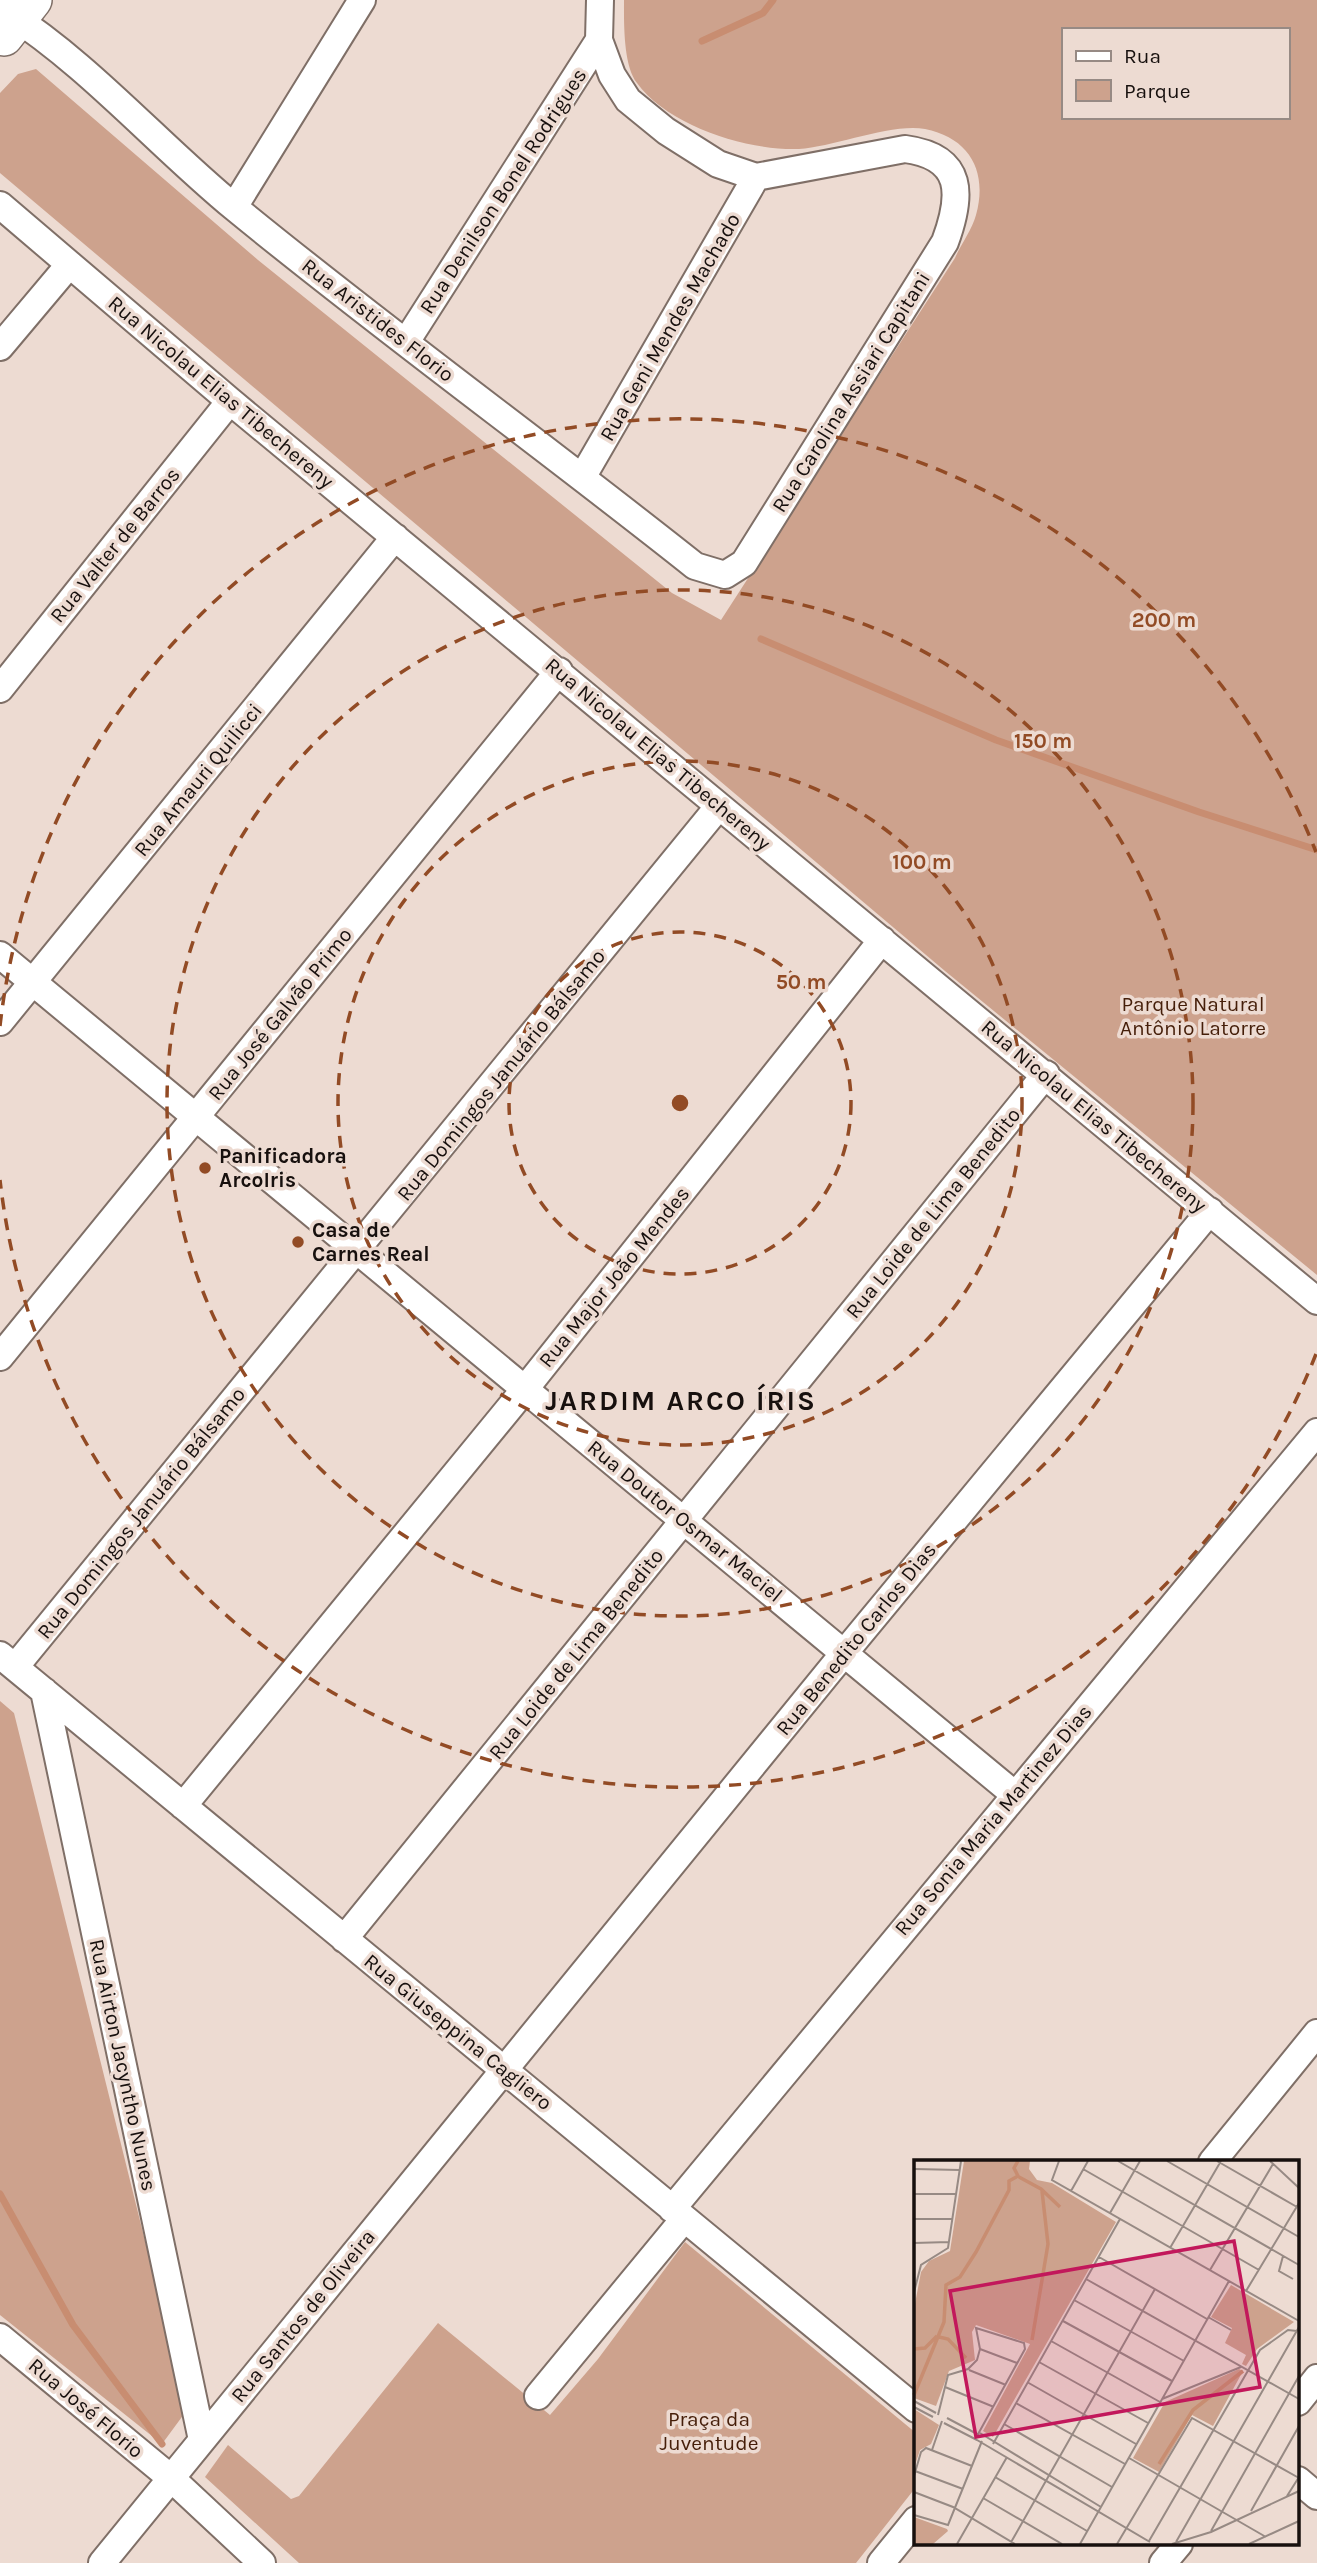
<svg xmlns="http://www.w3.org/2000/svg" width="1317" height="2563" font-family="Karla,sans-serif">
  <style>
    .green { fill: #cda28d; fill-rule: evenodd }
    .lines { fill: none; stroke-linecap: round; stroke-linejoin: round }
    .stream { stroke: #c88d71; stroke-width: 7 }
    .street-casing { stroke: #7f6f67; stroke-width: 30 }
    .secondary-casing { stroke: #7f6f67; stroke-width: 40 }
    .street { stroke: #fff; stroke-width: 26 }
    .secondary { stroke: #fff; stroke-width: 37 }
    .ring { fill: none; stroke: #924b25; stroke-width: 3.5; stroke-dasharray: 12 9 }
    .poi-dot { fill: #924b25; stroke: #eddbd2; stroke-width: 2.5 }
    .labels { text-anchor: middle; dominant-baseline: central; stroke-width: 7; stroke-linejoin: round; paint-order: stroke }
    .street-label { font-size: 21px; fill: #17100e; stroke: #eddbd2 }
    .park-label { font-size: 21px; fill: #451e09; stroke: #eddbd2 }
    .poi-label { font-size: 21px; font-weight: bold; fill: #17100e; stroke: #eddbd2; text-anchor: start }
    .district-label { font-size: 28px; font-weight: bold; letter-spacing: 2px; fill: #17100e; stroke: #eddbd2 }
    .inset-river { fill: none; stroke: #c88d71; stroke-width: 3.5 }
    .inset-road { fill: none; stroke: #978a84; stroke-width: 2 }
    .view { fill: #c2185b; fill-opacity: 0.15; stroke: #c2185b; stroke-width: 3.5 }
    .inset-edge { fill: none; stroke: #17100e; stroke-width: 3.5 }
    .centre { fill: #924b25; stroke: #eddbd2; stroke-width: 3.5 }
    .ring-label { font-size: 21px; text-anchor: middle; font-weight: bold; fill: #924b25; stroke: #eddbd2; stroke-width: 7; stroke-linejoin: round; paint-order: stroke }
  </style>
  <rect width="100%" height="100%" fill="#eddbd2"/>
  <path class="green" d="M624,0H1317V1275L945,971L0,173V93L18,74L36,69L258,260L672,593L721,620L955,258C961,244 972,230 976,215C988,172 970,138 925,129C891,123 834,147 799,149C748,151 668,126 637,83C623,65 624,22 624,0ZM1063,30H1287V117H1063Z
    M0,1701L14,1713L187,2410L162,2444L0,2315Z
    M685,2242L916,2433V2487L856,2563H299L205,2477L228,2445L291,2499L299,2496L438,2323L550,2415L598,2359Z"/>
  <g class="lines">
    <path class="stream" d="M702,41L763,13L773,0
      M761,639L996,740L1199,812L1317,850
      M0,2194L73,2325L162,2444"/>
    <defs>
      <path id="street" d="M2,9C89,64 156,143 235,208C385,331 543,445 695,566L725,575L744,563L945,242C962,196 965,157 905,149L756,177L718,164L666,131L628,100L612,75L599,40L600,0
        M0,205L230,401L1317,1301
        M234,207L362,0
        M406,342L599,40
        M0,347L69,265
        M583,476L756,177
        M0,689L230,401
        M0,955L1014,1794
        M0,1022L395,537
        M0,1357L559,671
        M0,1655L916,2409
        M15,1667L719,806
        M44,1691L202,2440
        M183,1806L525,1389L882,940
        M344,1939L1046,1074
        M1212,2162L1317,2033
        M672,2209L1317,1432
        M0,2337L172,2479L262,2563
        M538,2396L684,2219
        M1298,2402L1317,2378
        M1298,2480L1317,2496
        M102,2563L845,1652L1210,1211
        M881,2563L916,2520
        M1163,2563L1179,2544"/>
      <path id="secondary" d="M4,37L33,0"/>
    </defs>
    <use href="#street" class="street-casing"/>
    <use href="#secondary" class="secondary-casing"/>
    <use href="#street" class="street"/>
    <use href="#secondary" class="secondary"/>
  </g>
  <g class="ring">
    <circle cx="680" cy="1103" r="171"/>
    <circle cx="680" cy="1103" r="342"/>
    <circle cx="680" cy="1103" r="513"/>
    <path d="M1316 1354A684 684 0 0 1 0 1180M0 1026A684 684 0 0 1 1316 852"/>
  </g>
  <g class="poi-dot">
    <circle cx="205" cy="1168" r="7"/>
    <circle cx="298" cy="1242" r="7"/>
  </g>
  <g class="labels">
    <g class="street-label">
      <text transform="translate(503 191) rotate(-57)">Rua Denilson Bonel Rodrigues</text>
      <text transform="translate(378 320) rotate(38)">Rua Aristides Florio</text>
      <text transform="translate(670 327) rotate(-60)">Rua Geni Mendes Machado</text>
      <text transform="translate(221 392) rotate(40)">Rua Nicolau Elias Tibechereny</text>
      <text transform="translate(851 392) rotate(-58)">Rua Carolina Assiari Capitani</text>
      <text transform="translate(115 545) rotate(-51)">Rua Valter de Barros</text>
      <text transform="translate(658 754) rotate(40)">Rua Nicolau Elias Tibechereny</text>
      <text transform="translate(198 780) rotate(-51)">Rua Amauri Quilicci</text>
      <text transform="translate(280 1014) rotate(-51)">Rua José Galvão Primo</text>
      <text transform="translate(501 1075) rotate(-51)">Rua Domingos Januário Bálsamo</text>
      <text transform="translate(1094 1116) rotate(40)">Rua Nicolau Elias Tibechereny</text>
      <text transform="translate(933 1213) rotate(-51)">Rua Loide de Lima Benedito</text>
      <text transform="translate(614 1277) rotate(-51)">Rua Major João Mendes</text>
      <text transform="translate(141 1513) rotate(-51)">Rua Domingos Januário Bálsamo</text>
      <text transform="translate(685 1521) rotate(39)">Rua Doutor Osmar Maciel</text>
      <text transform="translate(856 1639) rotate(-51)">Rua Benedito Carlos Dias</text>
      <text transform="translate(576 1654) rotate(-51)">Rua Loide de Lima Benedito</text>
      <text transform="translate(993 1820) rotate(-50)">Rua Sonia Maria Martinez Dias</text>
      <text transform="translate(458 2032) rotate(39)">Rua Giuseppina Cagliero</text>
      <text transform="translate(123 2065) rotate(78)">Rua Airton Jacyntho Nunes</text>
      <text transform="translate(303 2316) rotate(-51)">Rua Santos de Oliveira</text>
      <text transform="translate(86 2408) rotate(40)">Rua José Florio</text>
    </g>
    <g class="park-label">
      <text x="1193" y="1004">Parque Natural<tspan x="1193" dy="24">Antônio Latorre</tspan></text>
      <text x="709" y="2419">Praça da<tspan x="709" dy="24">Juventude</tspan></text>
    </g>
    <g class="poi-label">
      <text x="219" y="1156">Panificadora<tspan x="219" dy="24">ArcoIris</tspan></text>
      <text x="312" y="1230">Casa de<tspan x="312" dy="24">Carnes Real</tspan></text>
    </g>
    <g class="district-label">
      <text x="681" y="1400">JARDIM ARCO ÍRIS</text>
    </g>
  </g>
  <g transform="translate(914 2160)">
    <rect width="385" height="385" fill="#eddbd2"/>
    <path d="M50,1H116L115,9L123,20L138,23L202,62L79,277L69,271L116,184L62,165L58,172L61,200L35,211L22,246L0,238V149L7,112L15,101L36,91ZM317,125L380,162L343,189L332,206L328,204L332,195L311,183L318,168L297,157ZM325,209L329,211L299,266L278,255L245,312L219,298L251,242ZM0,249L25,265L17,284L6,290L0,308ZM0,357L33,369L34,371L19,384H0Z" fill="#cda28d"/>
    <path class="inset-river" d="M105,17L127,29L146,47M25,177L34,179L52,198M118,180L134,84L128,31M0,189L11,188L23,176M0,235L30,162L32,125L46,117L62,92L95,30V21L104,16L100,8L104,1M245,304L279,250L329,211"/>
    <path class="inset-road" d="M145,1L138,20L385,161M204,1L385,105M253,1L385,77M303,1L383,47M356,1L385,28M0,9L46,10M169,9L345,110M157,31L174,1M0,34H42M196,53L226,1M0,59H38M0,83L35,82M256,88L307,1M369,96L365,111L379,119M185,97L293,159M296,110L359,4M172,119L385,239M332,131L385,43M0,132L7,105L34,88L47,1M160,140L270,201M294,157L317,170M149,161L258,221M137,181L246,242M66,189L103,203M125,202L234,263M55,210L92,225M113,222L222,284M31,227L80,247M248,239L327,207M0,241L22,253M102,243L211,304M0,247L19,257M24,255L34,215L54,209L63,200L66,189L62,168L110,183L111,189L63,276M33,258L65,275M30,263L63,280M90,264L198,327M66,273L187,347M63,280L236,382M79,284L206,59M18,290L28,261M215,298L352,377M1,311L49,329M0,316L7,292L12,288L58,306M81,317L173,371M0,332L39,347L101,384M373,336L385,317M69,338L148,384M337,351L385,266M0,355L34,365L68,281M297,371L385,216M235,381L346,190L374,170L383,171M262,382L385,167M43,384L93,297M96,384L241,129M166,384L315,121M203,384L278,258L385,318M258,384L297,372L385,331M335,384L385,361"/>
    <path class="view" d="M320,81L346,227L62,277L36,131Z"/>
    <rect width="385" height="385" class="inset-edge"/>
  </g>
  <circle cx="680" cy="1103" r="10" class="centre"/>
  <g class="ring-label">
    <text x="1164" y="627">200 m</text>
    <text x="1043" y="748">150 m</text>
    <text x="922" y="869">100 m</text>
    <text x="801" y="989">50 m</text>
  </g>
  <rect x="1062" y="28" width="228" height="91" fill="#eddbd2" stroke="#978a84" stroke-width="2"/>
  <rect x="1076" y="51" width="35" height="10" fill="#ffffff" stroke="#978a84" stroke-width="2"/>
  <text x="1124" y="63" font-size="21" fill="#17100e">Rua</text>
  <rect x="1076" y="80" width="35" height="21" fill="#cda28d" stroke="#978a84" stroke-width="2"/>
  <text x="1124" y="98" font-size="21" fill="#17100e">Parque</text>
</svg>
